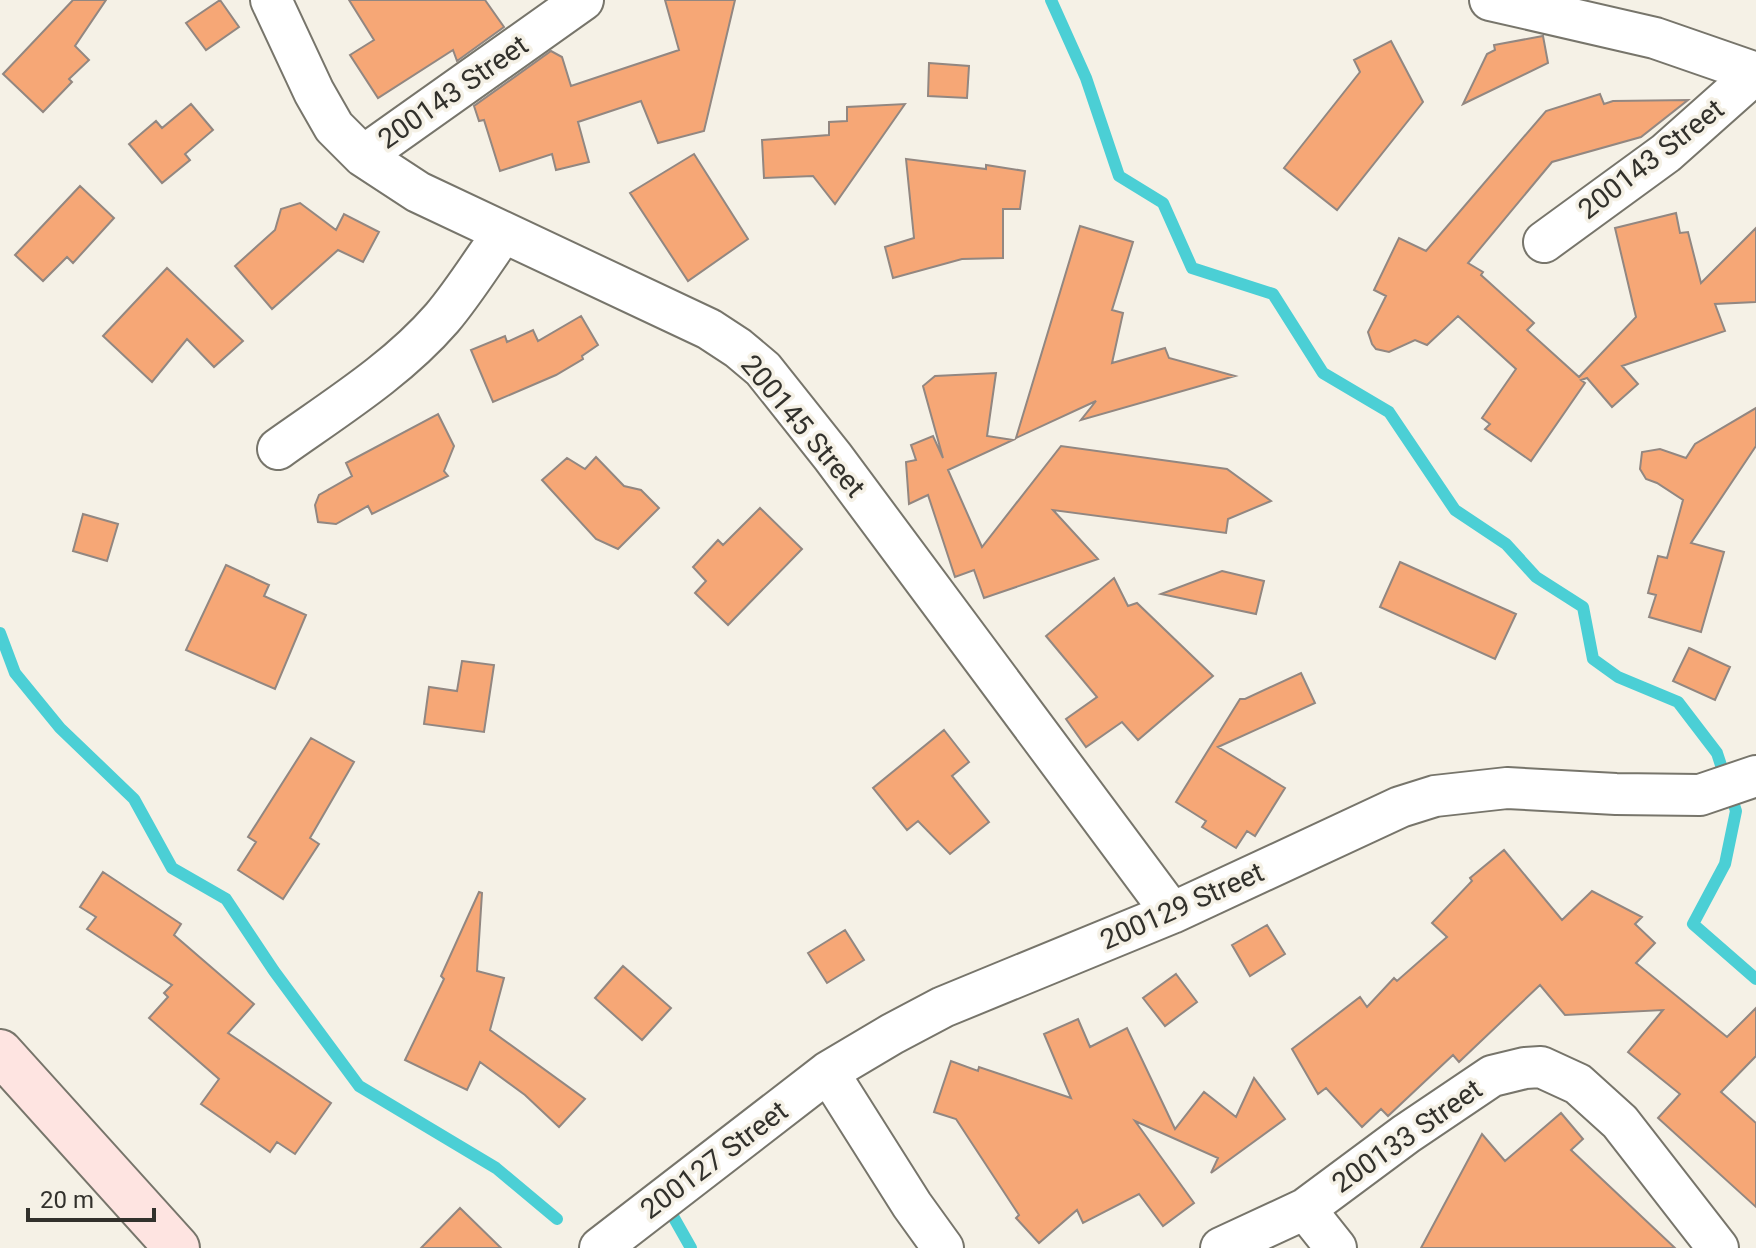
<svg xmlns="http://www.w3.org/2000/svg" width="1756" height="1248" font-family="Roboto,sans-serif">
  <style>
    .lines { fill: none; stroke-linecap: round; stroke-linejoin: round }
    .stream { stroke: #4bcfd5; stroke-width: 12 }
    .building { fill: #f6a776; stroke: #928781; stroke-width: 2 }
    .street-casing { stroke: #77756b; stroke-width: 44 }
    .secondary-casing { stroke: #77756b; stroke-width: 48 }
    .street { stroke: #fff; stroke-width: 40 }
    .secondary { stroke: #fee4e1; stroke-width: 44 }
    .labels { text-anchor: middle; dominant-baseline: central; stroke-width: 7; stroke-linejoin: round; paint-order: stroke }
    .street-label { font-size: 28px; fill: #32312c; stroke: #f5f1e6 }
  </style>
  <rect width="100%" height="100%" fill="#f5f1e6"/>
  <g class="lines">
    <path class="stream" d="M1051,0L1086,78L1119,176L1163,203L1192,268L1273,294L1323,373L1389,412L1455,510L1506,544L1536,577L1583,607L1593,659L1618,677L1678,702L1717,753L1736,811L1725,864L1693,924L1756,979
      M0,633L15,673L60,728L134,799L172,868L226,899L274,971L359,1086L496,1168L557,1219
      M674,1218L691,1248"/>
  </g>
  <path class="building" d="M73,0H106L75,46L89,60L69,79L72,82L43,112L3,74Z
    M220,0L239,27L206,50L186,23Z
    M349,0H485L504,27L457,61L453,50L378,98L350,55L374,40Z
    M665,0H735L704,131L658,143L641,101L578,122L589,162L556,170L552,154L500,171L484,120L479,121L474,106L551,51L562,57L571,86L679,50Z
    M1543,36L1548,63L1463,104L1487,54L1495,50L1494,45Z
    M1391,41L1423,102L1337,210L1284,168L1360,72L1354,60Z
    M929,63L969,66L967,98L928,96Z
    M1600,94L1604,104L1613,101L1688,100L1641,137L1552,162L1468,263L1483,272L1481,275L1534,323L1527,330L1579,377L1636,317L1615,228L1676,213L1680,233L1688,232L1701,283L1756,228V302L1715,304L1725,331L1622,366L1638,384L1612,407L1587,378L1581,380L1585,383L1531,461L1485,429L1490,424L1482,418L1516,369L1458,316L1427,345L1415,340L1389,352L1376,349L1372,344L1368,332L1386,296L1374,290L1399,238L1426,251L1546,111Z
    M191,104L213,130L185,154L190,160L162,183L129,144L156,121L162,128Z
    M905,104L835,204L813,176L764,178L762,140L829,135V122L847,121V107Z
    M694,154L748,239L688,281L630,193Z
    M906,159L986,169V165L1025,171L1020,209H1003V258L962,259L893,278L885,247L914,238Z
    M80,186L114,218L73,263L67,257L43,281L15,255Z
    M300,203L336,230L344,214L379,232L363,262L338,250L272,309L235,266L275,230L281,209Z
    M1080,226L1133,242L1112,310L1123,313L1112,363L1165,348L1169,358L1235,376L1081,420L1096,401L1016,438Z
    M167,268L243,341L214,367L187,339L152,382L103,336Z
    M581,316L598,345L582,356L583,359L556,375L493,402L471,350L505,336L507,342L533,330L538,341Z
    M996,373L987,436L1013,440L948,470L982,547L1061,446L1227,469L1271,501L1228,519L1226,533L1053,510L1098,559L984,598L974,570L955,577L928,495L909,504L906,462L916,460L911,445L933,436L943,458L923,386L935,376Z
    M1756,408V446L1691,543L1724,552L1701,632L1649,617L1656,595L1648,593L1658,556L1667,558L1683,500L1657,483L1646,479L1640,469L1642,452L1660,449L1686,458L1695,444Z
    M438,414L454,446L444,471L448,476L372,514L368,506L336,524L318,522L315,505L319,495L352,476L346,463Z
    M596,457L624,486L641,490L659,508L618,549L596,539L542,480L567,458L585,469Z
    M760,508L802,549L728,625L695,593L706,581L693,567L718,540L723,545Z
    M83,514L118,524L107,561L73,551Z
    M1400,562L1516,614L1495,659L1380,607Z
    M226,565L269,585L264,596L306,615L275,689L186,650Z
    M1222,571L1264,581L1256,614L1161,594Z
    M1114,578L1128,606L1137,603L1213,676L1138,740L1122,722L1086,747L1066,719L1097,697L1046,636Z
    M1689,648L1730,667L1715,700L1673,681Z
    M462,661L494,665L484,732L424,724L429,687L457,691Z
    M1301,673L1315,703L1218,747L1285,788L1255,836L1247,831L1236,848L1202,827L1206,821L1176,802L1240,699H1245Z
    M944,730L969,762L952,776L989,822L950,854L918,821L907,830L873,788Z
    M311,738L354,762L310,838L319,844L283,899L238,870L256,842L248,837Z
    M1504,850L1562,920L1592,891L1642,917L1635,924L1655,943L1636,963L1727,1037L1756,1008V1056L1721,1092L1756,1123V1207L1658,1118L1680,1094L1628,1052L1663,1010L1565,1015L1540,985L1459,1062L1453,1055L1388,1116L1381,1109L1362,1127L1326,1088L1318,1094L1292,1049L1360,997L1367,1007L1394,978L1397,981L1447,937L1432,923L1472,881L1470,878Z
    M103,872L181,924L174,935L254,1004L228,1033L331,1103L295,1154L277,1142L270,1152L201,1104L219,1079L149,1018L168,997L164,993L172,985L87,929L96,917L80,907Z
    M479,892L482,893L477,971L504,978L490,1030L585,1099L559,1127L525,1095L480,1062L467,1090L405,1060L444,979L441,976Z
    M1267,925L1285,954L1250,976L1232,945Z
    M845,930L864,960L827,983L808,953Z
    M623,966L671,1008L642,1040L595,998Z
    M1176,974L1197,1002L1165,1026L1143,998Z
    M1078,1019L1090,1047L1127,1028L1175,1129L1204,1092L1236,1117L1254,1078L1285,1119L1211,1173L1218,1158L1135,1121L1194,1203L1163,1226L1139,1194L1083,1223L1077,1210L1039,1243L1016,1218L1019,1215L956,1119L934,1112L951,1061L978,1071L979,1067L1071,1098L1044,1034Z
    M1561,1113L1583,1139L1571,1150L1675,1248H1421L1482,1134L1505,1161Z
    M460,1208L501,1248H421Z"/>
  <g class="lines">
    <defs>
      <path id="street" d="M271,0L314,92L334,127L363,156L418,192L709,329L738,348L763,369L833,457L1172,913
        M1490,0L1655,38L1756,73
        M363,156L583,0
        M1544,242L1666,153L1756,73
        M278,449C334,409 396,371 442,318C464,292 483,261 503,233
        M828,1072L912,1205L943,1248
        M1305,1209L1336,1248
        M600,1248L828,1072L892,1034L943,1007L1172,913L1400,807L1435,796L1507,788L1616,794L1700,795L1756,776
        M1221,1248L1305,1209L1406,1134L1492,1076L1525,1068L1541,1067L1578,1084L1620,1122L1718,1248"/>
      <path id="secondary" d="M0,1052L177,1248"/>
    </defs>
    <use href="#street" class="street-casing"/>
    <use href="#secondary" class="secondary-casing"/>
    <use href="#street" class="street"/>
    <use href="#secondary" class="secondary"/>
  </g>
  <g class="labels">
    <g class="street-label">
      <text transform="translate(453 92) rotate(-35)">200143 Street</text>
      <text transform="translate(1651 159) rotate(-38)">200143 Street</text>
      <text transform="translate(803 426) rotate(50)">200145 Street</text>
      <text transform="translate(1182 906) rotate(-24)">200129 Street</text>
      <text transform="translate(1407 1136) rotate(-35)">200133 Street</text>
      <text transform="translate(714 1160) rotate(-37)">200127 Street</text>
    </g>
  </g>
  <path d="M28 1208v12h126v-12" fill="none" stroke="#32312c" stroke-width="4"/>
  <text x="40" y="1208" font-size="24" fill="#32312c" stroke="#f5f1e6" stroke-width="6" paint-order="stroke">20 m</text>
</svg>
